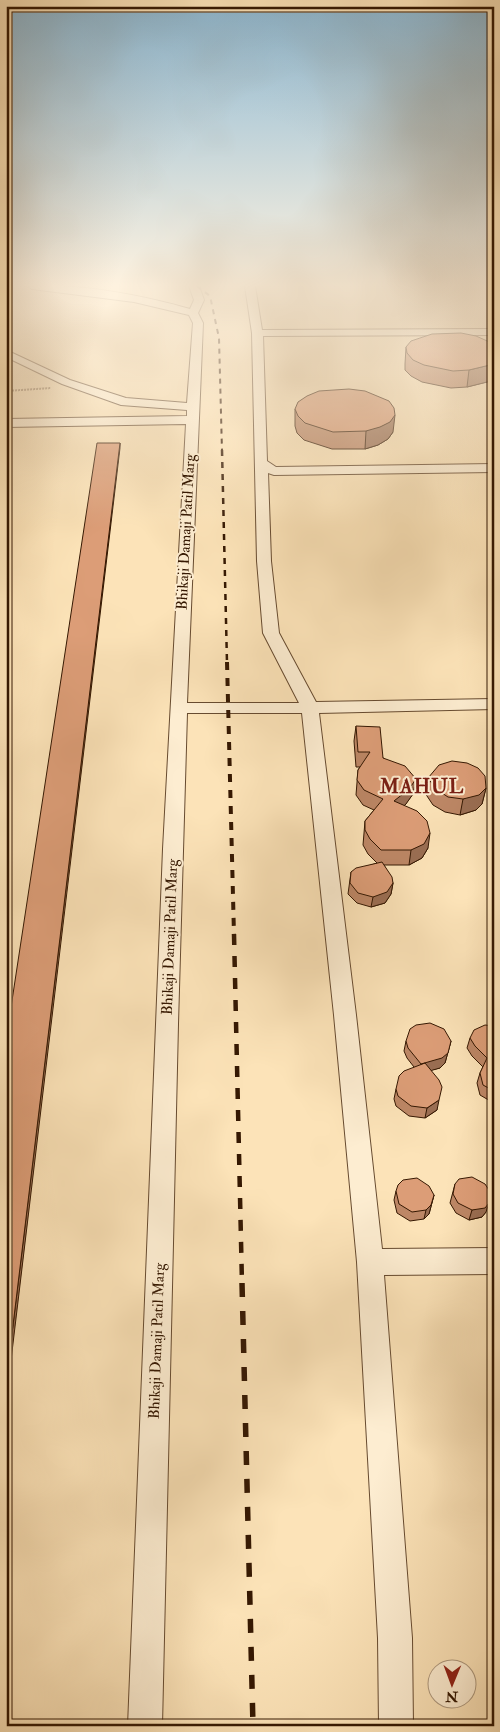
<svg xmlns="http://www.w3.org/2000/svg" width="500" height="1732" font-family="'IM FELL Double Pica',serif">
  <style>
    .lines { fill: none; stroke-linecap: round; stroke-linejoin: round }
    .minor-casing { stroke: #674b30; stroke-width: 2 }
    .path { stroke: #351802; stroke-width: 2; stroke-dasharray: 0.5 1; stroke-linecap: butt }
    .minor { fill: #fdedd1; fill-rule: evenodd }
    .rail-far4 { stroke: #351802; stroke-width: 2; stroke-dasharray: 5 5; stroke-linecap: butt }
    .rail-far3 { stroke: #351802; stroke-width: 2.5; stroke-dasharray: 6 6; stroke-linecap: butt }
    .rail-far2 { stroke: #351802; stroke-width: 4; stroke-dasharray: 8 8; stroke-linecap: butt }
    .rail-far1 { stroke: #351802; stroke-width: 4.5; stroke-dasharray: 11 11; stroke-linecap: butt }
    .rail { stroke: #351802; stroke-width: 5.5; stroke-dasharray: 14 14; stroke-linecap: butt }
    .wall { fill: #bd8766; stroke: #351802 }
    .shaded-wall { fill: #9a6e53; stroke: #351802 }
    .building { fill: #dc9d77; stroke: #351802 }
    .labels { text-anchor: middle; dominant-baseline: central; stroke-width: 4; stroke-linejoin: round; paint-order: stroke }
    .street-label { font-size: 15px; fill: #351802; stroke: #fdedd1 }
    .district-label { font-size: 20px; font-weight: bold; letter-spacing: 1px; fill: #7a1f14; stroke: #fdedd1 }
  </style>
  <rect width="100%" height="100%" fill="#fce3b8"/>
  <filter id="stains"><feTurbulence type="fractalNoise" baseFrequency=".004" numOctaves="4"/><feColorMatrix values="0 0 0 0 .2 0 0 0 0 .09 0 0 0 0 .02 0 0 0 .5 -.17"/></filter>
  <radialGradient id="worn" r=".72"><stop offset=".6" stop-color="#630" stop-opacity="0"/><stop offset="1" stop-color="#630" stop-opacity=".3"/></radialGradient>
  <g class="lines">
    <defs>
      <path id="minor" d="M27,286C77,283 142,295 190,309L194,300L189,286H199L204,300L198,313L203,323L187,703H299L263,633L257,561L252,333L245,286H255L262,330L494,329V335L263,336L267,461L276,467L494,464V472L274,475L268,473L271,561L279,633L316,702L494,699V709L319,713L356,1015L382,1249L494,1248V1274L384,1275L412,1638L413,1726H379L378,1638L357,1262L334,1015L302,713H187L178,1024L162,1726H128L163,849L186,424L6,427V419L187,416V410L121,405L62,384L6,357V350L70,380L126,398L187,403L193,323L189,315L134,302L32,289Z"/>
    </defs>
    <use href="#minor" class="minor-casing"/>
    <path class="path" d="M6,391L51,388"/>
    <use href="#minor" class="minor"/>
    <path class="rail-far4" d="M197,286L210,296L219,338L222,451"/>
    <path class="rail-far3" d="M222,450L227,663"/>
    <path class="rail-far2" d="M227,662L234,935"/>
    <path class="rail-far1" d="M234,934L242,1284"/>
    <path class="rail" d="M242,1283L253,1726"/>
  </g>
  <path class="wall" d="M494,344V379L491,381L467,387L451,388L422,382L411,376L405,370V364L406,347Z
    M295,409L393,432L388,439L378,445L365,449H332L304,440L297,433L295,426Z
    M356,726L383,758L416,779L413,794L404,806L428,848L422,858L409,865H384L393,883L391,894L385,903L371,907L357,903L348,894L351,872L377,863L368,854L363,845L365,821L374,810L363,805L356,795L358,770L360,767H356L354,741Z
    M428,778L486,788L482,804L476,810L460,815L445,812L433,805L425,793Z
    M494,1026V1102H492L480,1095L477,1083L480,1073L483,1067L472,1056L467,1048L470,1038Z
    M406,1041H451L445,1063L440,1068L431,1070L437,1110L425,1118L409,1116L396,1106L394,1099L396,1089L414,1067L407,1058L404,1051Z
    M455,1184L486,1212L482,1217L469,1220L456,1213L450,1203Z
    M396,1191L434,1195L429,1214L424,1219L410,1221L397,1213L394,1200Z"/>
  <path class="shaded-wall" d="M494,364V379L491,381L467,387L469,370Z
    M395,415L393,432L388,439L378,445L365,449L366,431Z
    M120,443V448L6,1402V1383Z
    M416,779L413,794L406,804L392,816L394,801Z
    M486,788L482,804L476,810L460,815L463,799Z
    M430,833L428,848L422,858L409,865L411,850Z
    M393,883L391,894L385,903L371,907L373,897Z
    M451,1041L445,1063L440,1068L419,1074L421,1064Z
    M439,1100L437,1110L425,1118L427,1108Z
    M434,1195L429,1214L424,1219L426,1210Z
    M489,1203L486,1212L482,1217L469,1220L472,1210Z"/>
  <path class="building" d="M461,333L476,336L494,344V364L469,370L453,371L424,365L413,360L407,353L406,347L411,341L432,334Z
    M349,389L365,391L389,401L394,408L395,415L390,422L380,427L366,431L333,432L305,423L298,416L295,409L298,402L307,396L319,391Z
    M97,443H120L6,1383V1040Z
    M356,726L380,727L383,758L405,766L416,779L409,789L394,801L417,811L427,821L430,833L424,844L411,850H381L370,839L365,830V821L383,799L364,790L357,780L358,770L370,752H358Z
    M452,761L467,763L478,768L485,776L486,788L479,795L463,799L448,797L436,789L428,778L439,765Z
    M382,862L392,877L393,883L387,892L373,897L358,893L350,883L351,872L356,868Z
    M430,1023L444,1029L451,1041L448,1053L442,1058L421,1064L408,1048L406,1041L410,1029L416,1025Z
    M485,1025L494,1026V1091L483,1085L480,1073L487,1058L475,1046L470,1038L474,1030Z
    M425,1063L439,1080L442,1087L439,1100L427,1108L411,1106L398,1096L396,1089L399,1076L404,1071Z
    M472,1177L485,1184L491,1193L489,1203L485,1208L472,1210L458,1203L453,1194L455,1184L459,1179Z
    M417,1178L429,1186L434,1195L431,1205L426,1210L412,1212L399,1204L396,1191L398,1185L403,1180Z"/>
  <linearGradient id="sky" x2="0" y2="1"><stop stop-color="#8bb8d4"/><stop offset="0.54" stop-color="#fef2df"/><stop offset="1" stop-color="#fef2df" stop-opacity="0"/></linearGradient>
  <rect width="500" height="528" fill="url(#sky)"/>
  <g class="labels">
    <g class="street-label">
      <text transform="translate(186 532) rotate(-87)">Bhikaji Damaji Patil Marg</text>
      <text transform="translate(170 937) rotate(-88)">Bhikaji Damaji Patil Marg</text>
      <text transform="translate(157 1341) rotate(-88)">Bhikaji Damaji Patil Marg</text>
    </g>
    <g class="district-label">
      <text x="422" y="786">MAHUL</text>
    </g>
  </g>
  <rect width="500" height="1732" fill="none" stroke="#fce3b8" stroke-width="25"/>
  <rect x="8" y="8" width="485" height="1717" fill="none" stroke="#351802" stroke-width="2.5"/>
  <rect x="12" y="12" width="475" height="1707" fill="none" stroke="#351802"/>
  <g transform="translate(452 1684) rotate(181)"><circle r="24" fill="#fdedd1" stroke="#ad987e"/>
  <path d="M0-4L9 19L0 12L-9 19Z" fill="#8f2418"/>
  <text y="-8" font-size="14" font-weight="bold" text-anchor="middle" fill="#351802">N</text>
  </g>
  <rect width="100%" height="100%" filter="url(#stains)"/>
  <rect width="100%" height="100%" fill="url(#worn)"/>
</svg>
